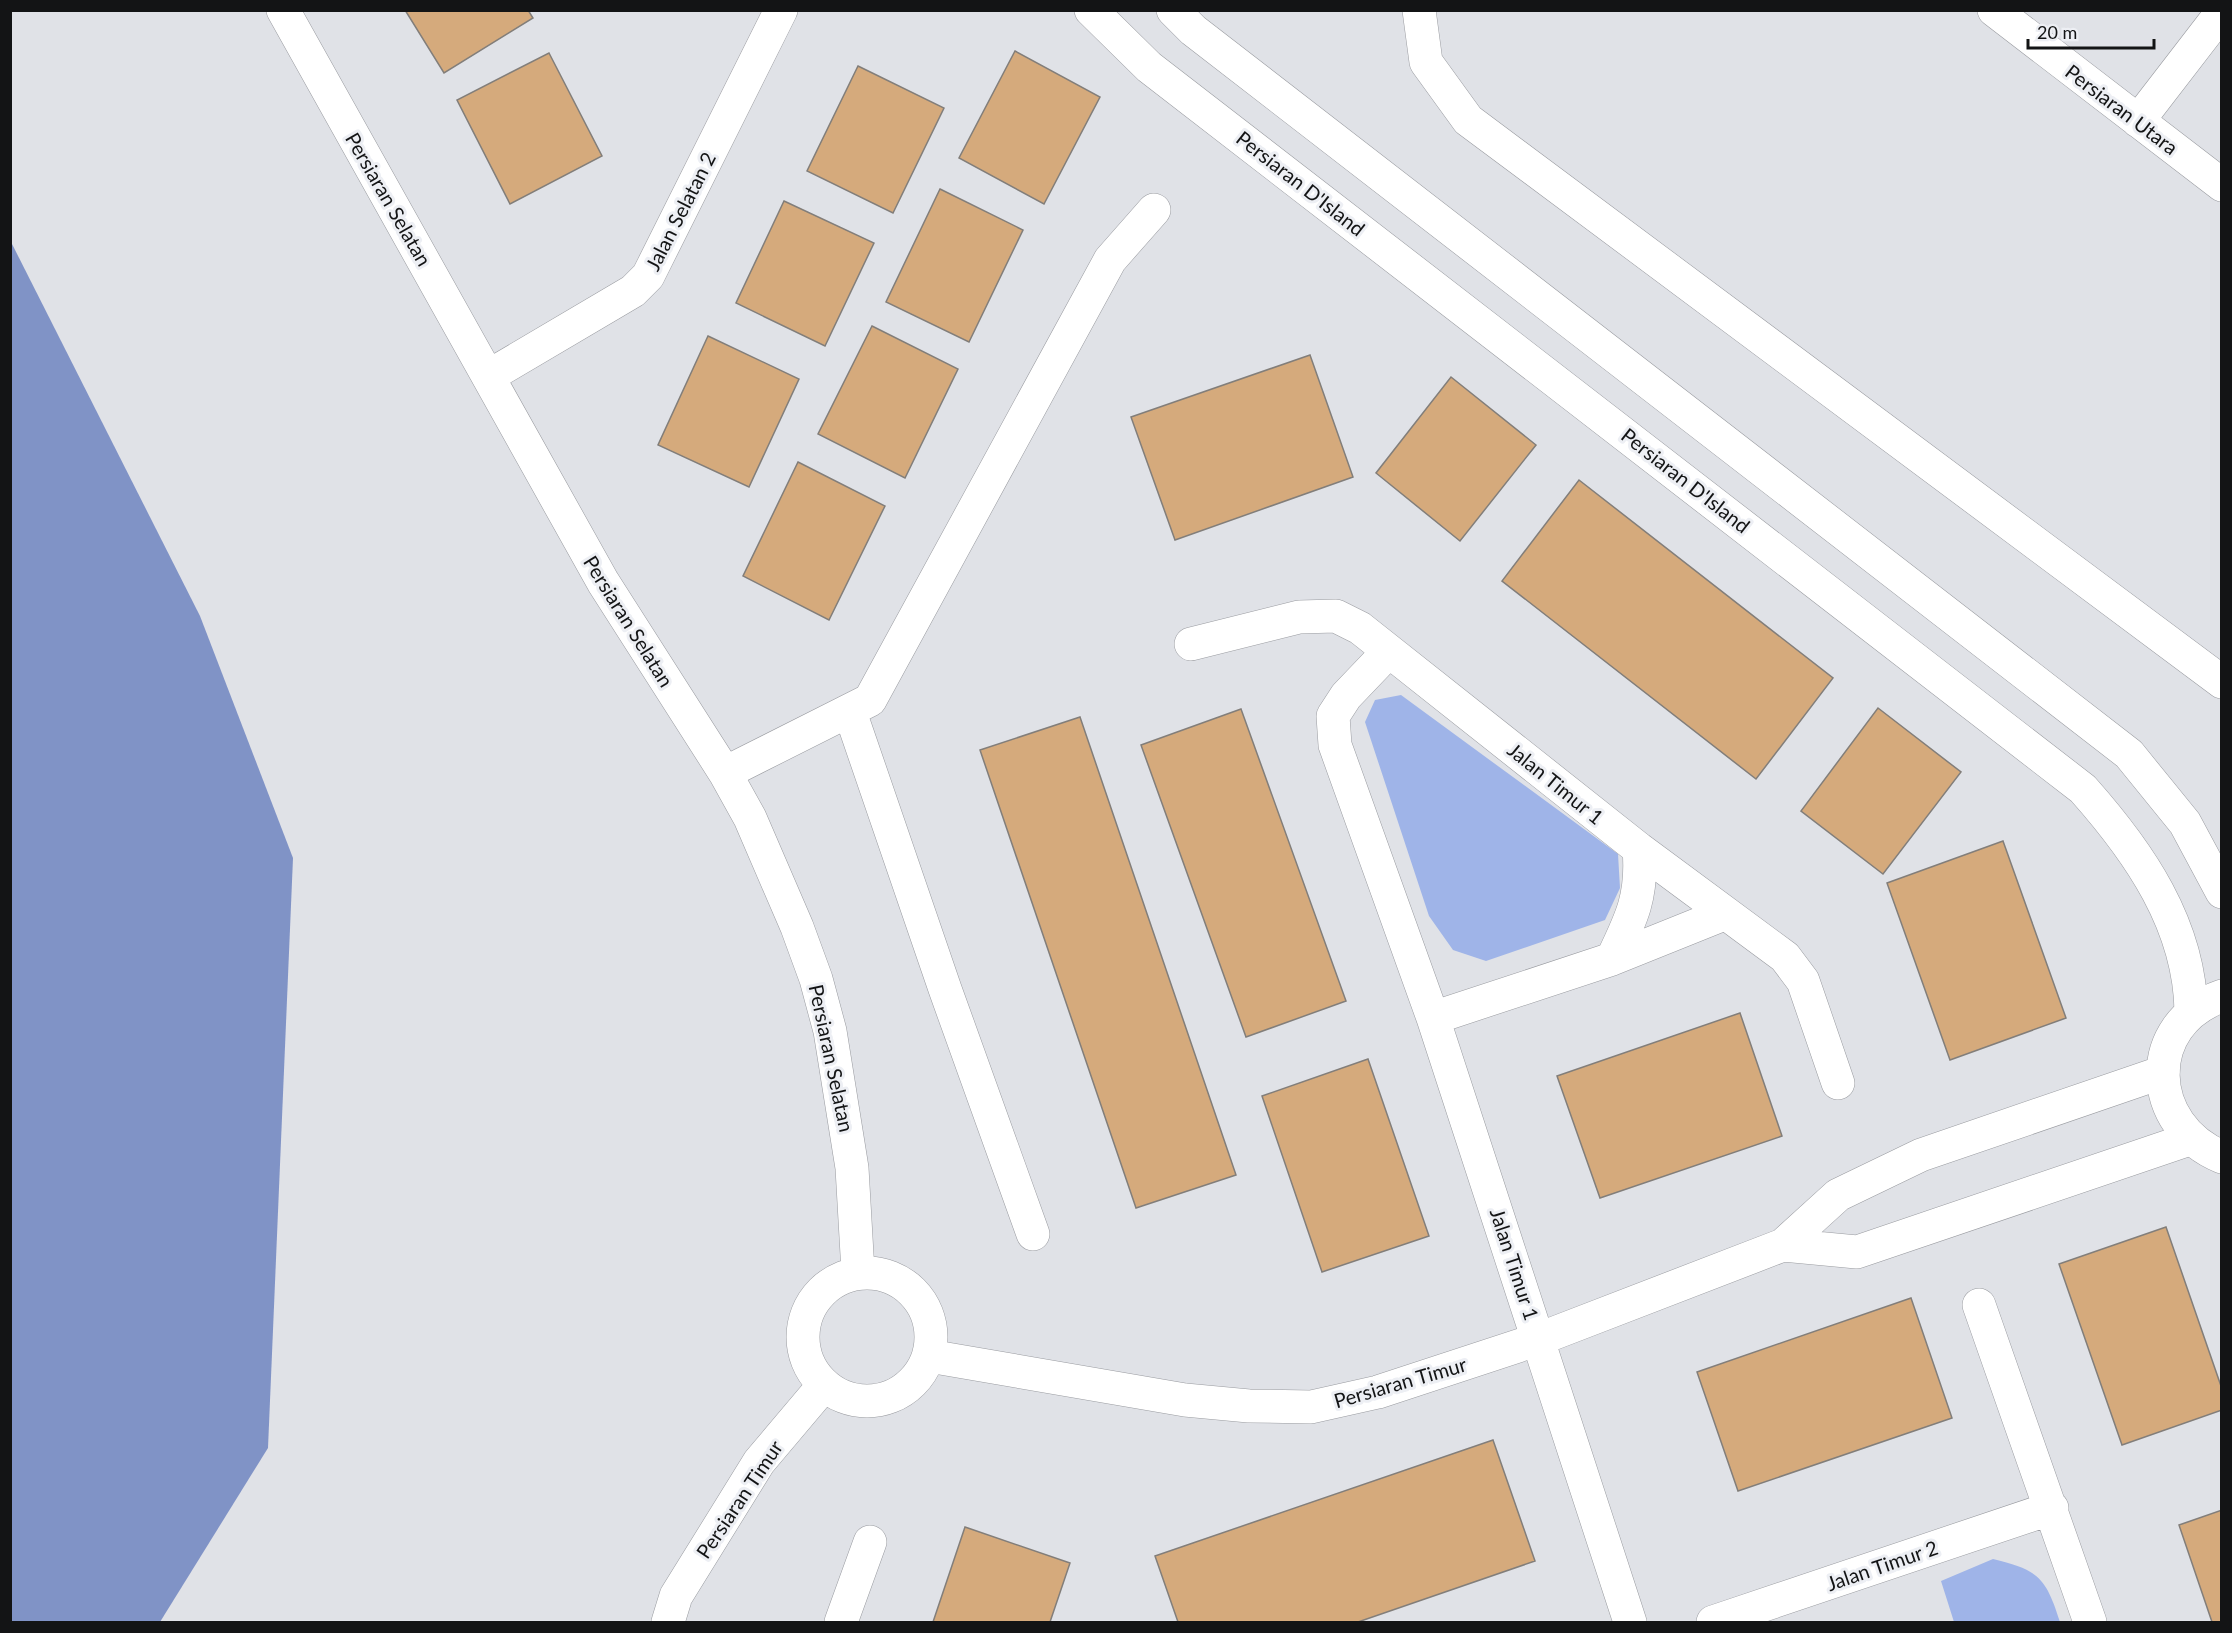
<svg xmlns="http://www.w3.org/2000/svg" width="2232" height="1633" font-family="Lato,sans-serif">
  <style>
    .green { fill: #9fb4e8 }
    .water { fill: #8093c6 }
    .building { fill: #d5aa7c; stroke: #827e7a; stroke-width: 1.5 }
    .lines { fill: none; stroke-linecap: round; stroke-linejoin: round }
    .minor-casing { stroke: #999ba0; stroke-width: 34 }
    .tertiary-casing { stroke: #999ba0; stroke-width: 34 }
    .minor { stroke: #fff; stroke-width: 33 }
    .tertiary { stroke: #fff; stroke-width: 33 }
    .labels { text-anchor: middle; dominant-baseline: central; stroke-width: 6; stroke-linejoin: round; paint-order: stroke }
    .street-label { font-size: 20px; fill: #131415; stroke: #edeff4 }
  </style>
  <rect width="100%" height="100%" fill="#e0e2e7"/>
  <path class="green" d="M1401,695L1618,854L1620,888L1605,920L1486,961L1453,950L1429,916L1365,722L1375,700Z
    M1993,1559C2039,1570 2046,1578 2060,1622H1954L1941,1581Z"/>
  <path class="water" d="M10,240L200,616L293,858L268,1448L160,1622H11Z"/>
  <path class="building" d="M405,10H528L533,18L444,73Z
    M1015,51L1100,97L1044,204L959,158Z
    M549,53L602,156L510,204L457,100Z
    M858,66L944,108L893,213L807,171Z
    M940,189L1023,230L969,342L886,302Z
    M784,201L874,243L825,346L736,303Z
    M872,326L958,369L905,478L818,434Z
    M708,336L799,379L749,487L658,445Z
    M1310,355L1353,477L1175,540L1131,417Z
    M1451,377L1536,445L1460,541L1376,473Z
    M798,462L885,506L829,620L743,576Z
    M1579,480L1833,678L1756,779L1502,581Z
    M1878,708L1961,772L1883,874L1801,811Z
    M1241,709L1346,1001L1246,1037L1141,745Z
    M1080,717L1236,1175L1136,1208L980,750Z
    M2003,841L2066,1018L1950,1060L1887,883Z
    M1740,1013L1782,1136L1600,1198L1557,1076Z
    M1368,1059L1429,1236L1322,1272L1262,1096Z
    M2166,1227L2222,1389V1410L2122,1445L2059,1264Z
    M1911,1298L1952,1418L1738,1491L1697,1372Z
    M1493,1440L1535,1561L1358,1622H1178L1155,1556Z
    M2222,1510V1622H2212L2179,1525Z
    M965,1527L1070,1563L1050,1622H933Z"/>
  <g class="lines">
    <defs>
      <path id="minor" d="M283,10L603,582L725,773L750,818L797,927L816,979L830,1031L852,1168L858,1272
        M1419,10L1426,62L1468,120L2222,682
        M1994,10L2222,185
        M2138,121L2222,12
        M489,376L633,291L648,276L781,10
        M1191,644L1299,617L1336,616L1360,628L1639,849L1785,957L1803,981L1838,1083
        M1389,651L1346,696L1333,716L1335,745L1433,1018L1630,1622
        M850,712L945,989L1033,1234
        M725,773L870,700L1110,260L1154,210
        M1612,959C1632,918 1643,895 1639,849
        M1433,1018L1612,959L1724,914
        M1783,1245L1857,1252L2190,1139
        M803 1337a64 64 0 1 1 128 0a64 64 0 1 1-128 0Z
        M1979,1305L2090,1622
        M929,1356L1185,1400L1249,1406L1311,1407L1378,1392L1539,1339L1783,1245L1838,1195L1921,1155L2163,1072
        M668,1622L676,1596L759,1462L824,1385
        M841,1622L870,1542
        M1713,1622L2052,1508"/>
      <path id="tertiary" d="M1091,10L1149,67L2083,789C2139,852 2190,925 2191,1012
        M1173,10L1193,30L2129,754L2185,823L2222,892
        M2222,996C2141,1024 2146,1126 2222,1157"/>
    </defs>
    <use href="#minor" class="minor-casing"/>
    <use href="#tertiary" class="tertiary-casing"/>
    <use href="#minor" class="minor"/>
    <use href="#tertiary" class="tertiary"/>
  </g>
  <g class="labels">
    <g class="street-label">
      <text transform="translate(2122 109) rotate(37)">Persiaran Utara</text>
      <text transform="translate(1301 183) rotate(38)">Persiaran D'Island</text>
      <text transform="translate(389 199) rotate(60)">Persiaran Selatan</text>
      <text transform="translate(680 211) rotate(-63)">Jalan Selatan 2</text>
      <text transform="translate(1686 480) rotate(38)">Persiaran D'Island</text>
      <text transform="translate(629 621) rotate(58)">Persiaran Selatan</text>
      <text transform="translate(1556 783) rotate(39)">Jalan Timur 1</text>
      <text transform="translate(832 1058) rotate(78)">Persiaran Selatan</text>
      <text transform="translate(1515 1264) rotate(72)">Jalan Timur 1</text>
      <text transform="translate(1400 1382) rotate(-16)">Persiaran Timur</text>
      <text transform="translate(739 1499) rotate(-56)">Persiaran Timur</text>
      <text transform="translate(1882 1565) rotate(-19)">Jalan Timur 2</text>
    </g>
  </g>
  <rect width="2232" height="1633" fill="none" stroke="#131415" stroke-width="24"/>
  <path d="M2028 39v9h126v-9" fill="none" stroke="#131415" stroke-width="3"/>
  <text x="2037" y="39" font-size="18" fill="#131415" stroke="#edeff4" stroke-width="4.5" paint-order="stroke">20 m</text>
</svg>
